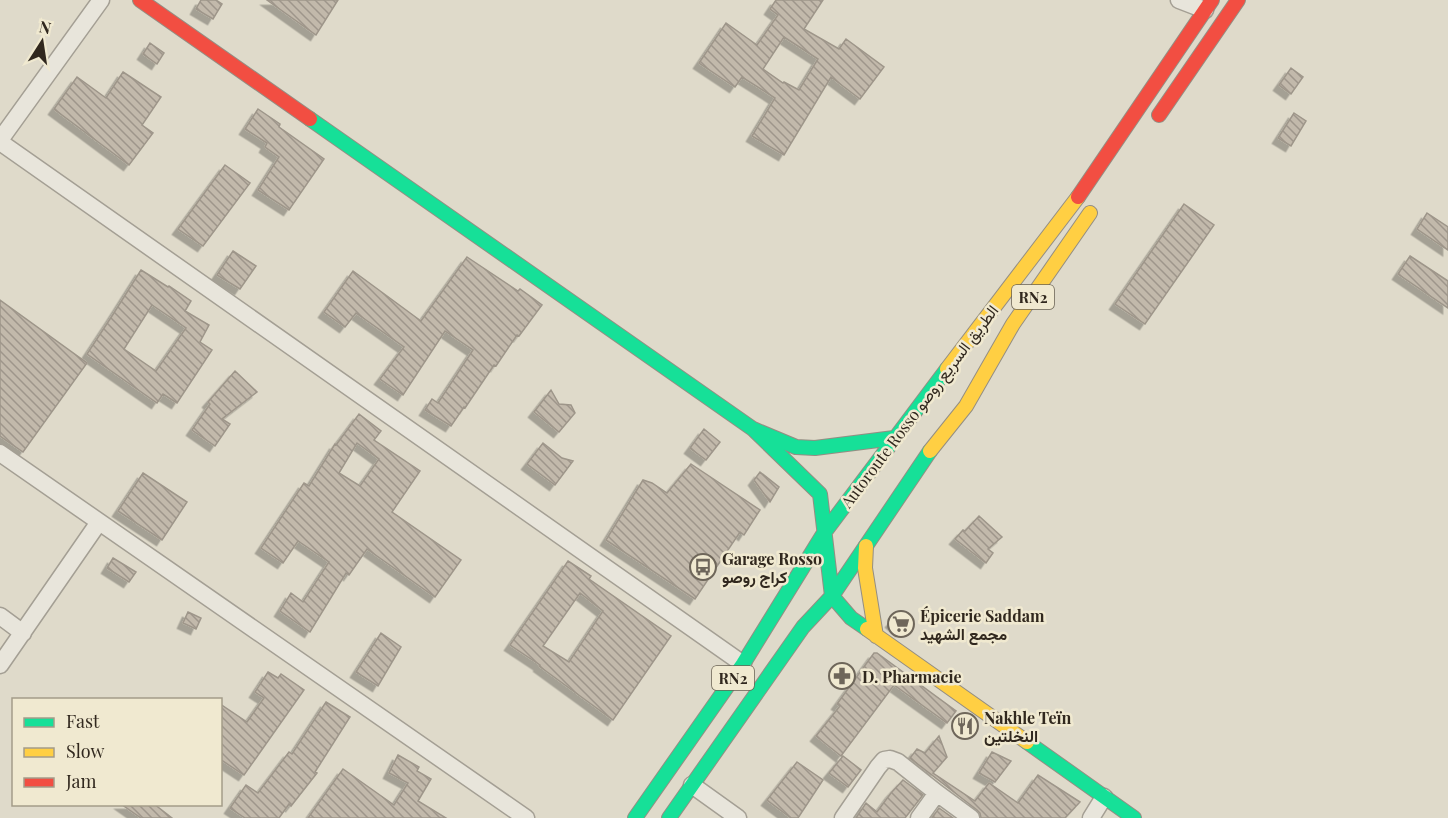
<svg xmlns="http://www.w3.org/2000/svg" width="1448" height="818" font-family="'Playfair Display',Vazirmatn,serif">
  <style>
    .building { fill: url(#building-back-hatch); stroke: #9e968a; stroke-width: 1.5; fill-rule: evenodd; filter: url(#shadow) }
    .lines { fill: none; stroke-linecap: round; stroke-linejoin: round }
    .street-casing { stroke: #a49f94; stroke-width: 19 }
    .fast-casing { stroke: #948e83; stroke-width: 16 }
    .slow-casing { stroke: #948e83; stroke-width: 16 }
    .jam-casing { stroke: #948e83; stroke-width: 16 }
    .street { stroke: #e8e5db; stroke-width: 16 }
    .fast { stroke: #16e098; stroke-width: 14 }
    .slow { stroke: #ffcf43; stroke-width: 14 }
    .jam { stroke: #f24e42; stroke-width: 14 }
    .labels { text-anchor: middle; dominant-baseline: central; stroke-width: 5; stroke-linejoin: round; paint-order: stroke }
    .shield { fill: #f0e9d0; stroke: #6a6253; stroke-width: 1.5 }
    .shield-label { font-size: 15px; font-weight: bold; fill: #31281e }
    .street-label { font-size: 16px; fill: #31281e; stroke: #f0e9d0 }
    .poi-label { font-size: 16px; font-weight: bold; fill: #31281e; stroke: #f0e9d0; text-anchor: start }
  </style>
  <defs>
    <pattern id="building-back-hatch" width="6" height="6" patternUnits="userSpaceOnUse" patternTransform="scale(1.5)"><rect width="6" height="6" fill="#c2b9ab"/><path d="M-1 5l2 2M0 0l6 6M5-1l2 2" fill="none" stroke="#9e968b"/></pattern>
    <filter id="shadow"><feDropShadow dx="-5.5" dy="5.5" stdDeviation="0" flood-color="#0004"/></filter>
  </defs>
  <rect width="100%" height="100%" fill="#dfdaca"/>
  <path class="building" d="M201,0H216L222,4L213,19L196,9Z
    M267,0H338L316,35Z
    M776,0H823L804,29L839,49L846,39L884,67L860,99L831,77L784,155L752,136L775,98L742,77L735,87L699,63L726,23L757,45L778,15L770,9ZM784,37L818,59L799,90L784,82L783,83L763,69Z
    M150,43L164,53L157,64L143,54Z
    M1291,68L1303,77L1291,94L1279,85Z
    M123,72L161,97L142,125L153,133L129,165L54,109L77,77L106,98Z
    M258,109L280,124L279,127L324,159L289,210L258,190L279,157L265,147L267,143L245,129Z
    M1294,113L1306,121L1291,146L1278,138Z
    M225,165L250,183L203,246L178,229Z
    M1184,204L1214,225L1145,324L1115,304Z
    M1427,213L1448,227V250L1417,229Z
    M233,251L256,266L240,289L217,275Z
    M1410,256L1448,281V308L1398,274Z
    M467,257L518,291L520,289L542,305L519,336L517,335L496,366L494,365L465,408L464,407L451,426L425,410L432,399L438,403L473,350L445,331L403,395L380,379L404,347L356,313L345,327L324,312L353,271L421,321Z
    M141,270L168,287L169,286L191,301L185,311L209,325L200,342L212,350L177,403L163,394L157,403L87,354L112,316ZM152,305L186,328L156,371L124,349Z
    M0,300L87,363L23,452L0,436Z
    M235,371L257,392L222,419L230,424L215,446L192,430L210,404L208,402Z
    M551,390L559,404L571,405L575,413L559,432L534,412Z
    M359,414L381,431L374,440L420,471L392,512L461,560L435,597L367,549L349,575L346,573L310,632L280,611L291,593L303,602L329,562L298,541L283,563L261,548L304,483L309,486L335,444L336,445ZM357,443L379,459L360,486L339,473Z
    M704,429L720,442L706,460L690,448Z
    M543,443L562,458L573,461L555,485L527,464Z
    M691,464L760,510L744,535L740,532L695,599L606,540L643,480L652,483L667,493Z
    M760,472L779,487L770,502L754,480Z
    M143,473L187,502L162,540L118,511Z
    M979,516L1002,537L988,549L993,553L986,563L955,539L963,530L965,531Z
    M113,558L136,572L129,582L107,568Z
    M568,561L591,576L589,579L671,636L613,720L539,666L540,665L510,645ZM580,593L603,611L569,662L543,646Z
    M188,612L201,618L196,629L183,623Z
    M899,614L908,622L901,631L891,622Z
    M381,633L401,647L378,686L356,672Z
    M874,653H877L956,711L947,723L894,685L841,756L816,736L840,706L837,704Z
    M268,672L278,678L281,674L304,690L244,775L220,759V704L247,722L264,698L255,692Z
    M326,702L350,717L315,772L317,773L291,806L289,804L279,818H245L230,808L246,785L258,793L289,752L292,754Z
    M939,736L947,757L933,773L975,801L989,783L1018,803L1038,775L1080,802L1065,818H981L980,813L977,810L910,758L917,749L925,753Z
    M992,752L1011,761L995,782L979,773Z
    M398,755L419,767L417,771L431,779L418,801L446,818H308L343,769L394,805L408,783L389,773Z
    M843,756L861,770L848,787L829,773Z
    M797,762L823,780L798,818H791L767,800Z
    M903,780L923,795L905,818H856L866,803L877,812L891,793Z
    M121,804H154L172,818H141Z
    M939,808L953,818H932Z"/>
  <g class="lines">
    <defs>
      <path id="street" d="M1179,0L1205,10
        M0,140L101,0
        M0,142L743,664
        M0,453L526,818
        M0,616L23,633
        M0,665L99,522
        M692,785L738,818
        M843,818L878,767L884,760L890,759L898,762L937,793L971,818
        M919,818L937,793
        M1091,818L1104,797"/>
      <path id="fast" d="M310,119L753,429L820,494L832,596L851,618L867,629
        M753,429L796,447L815,448L894,438
        M1027,742L1134,818
        M635,818L743,664L824,533L947,369
        M669,818L803,627L832,596L930,451"/>
      <path id="slow" d="M947,369L1078,197
        M930,451L966,406L1013,324L1090,213
        M866,546L865,568L876,636
        M867,629L1027,742"/>
      <path id="jam" d="M140,0L310,119
        M1159,115L1238,0
        M1078,197L1212,0"/>
    </defs>
    <use href="#street" class="street-casing"/>
    <use href="#fast" class="fast-casing"/>
    <use href="#slow" class="slow-casing"/>
    <use href="#jam" class="jam-casing"/>
    <use href="#street" class="street"/>
    <use href="#fast" class="fast"/>
    <use href="#slow" class="slow"/>
    <use href="#jam" class="jam"/>
  </g>
  <defs>
    <symbol id="bus-ring" viewBox="-11 -11 22 22"><circle r="9.5" fill="#f0e9d0" stroke="#6e665a" stroke-width="1.5"/><path d="M-5-6H5V4H4V6H2V4H-2V6H-4V4H-5ZM-3.5-4V0h7V-4ZM-3.5 1.2v1.5H-2V1.2ZM2 1.2v1.5H3.5V1.2Z" fill="#6e665a"/></symbol>
    <symbol id="supermarket-ring" viewBox="-11 -11 22 22"><circle r="9.5" fill="#f0e9d0" stroke="#6e665a" stroke-width="1.5"/><path d="M-6-5.5h2.5l.6 2H6L4.5 2H-2.5L-4.4-4H-6ZM-1.5 3.2a1.3 1.3 0 1 0 .1 0ZM3 3.2a1.3 1.3 0 1 0 .1 0Z" fill="#6e665a"/></symbol>
    <symbol id="pharmacy-ring" viewBox="-11 -11 22 22"><circle r="9.5" fill="#f0e9d0" stroke="#6e665a" stroke-width="1.5"/><path d="M-2-6h4v4h4v4h-4v4h-4v-4h-4v-4h4Z" fill="#6e665a"/></symbol>
    <symbol id="restaurant-ring" viewBox="-11 -11 22 22"><circle r="9.5" fill="#f0e9d0" stroke="#6e665a" stroke-width="1.5"/><path d="M-5-6h1v4h1v-4h1v4h1v-4h1v5L-1.5 .5V6h-2V.5L-5-1ZM5-6V6H3V1.5H1.5Q1.5-4 5-6Z" fill="#6e665a"/></symbol>
  </defs>
  <g fill-rule="evenodd">
    <use href="#bus-ring" x="688" y="552" width="30" height="30"/>
    <use href="#supermarket-ring" x="886" y="609" width="30" height="30"/>
    <use href="#pharmacy-ring" x="827" y="661" width="30" height="30"/>
    <use href="#restaurant-ring" x="950" y="711" width="30" height="30"/>
  </g>
  <g class="labels">
    <g class="shield">
      <rect x="1012" y="285" width="42" height="24" rx="4.5"/>
      <rect x="712" y="666" width="42" height="24" rx="4.5"/>
    </g>
    <g class="shield-label">
      <text x="1033" y="297">RN2</text>
      <text x="733" y="678">RN2</text>
    </g>
    <g class="street-label">
      <text transform="translate(919 406) rotate(-53)">Autoroute Rosso الطريق السريع روصو</text>
    </g>
    <g class="poi-label">
      <text x="722" y="558">Garage Rosso<tspan x="722" dy="18">كراج روصو</tspan></text>
      <text x="920" y="615">Épicerie Saddam<tspan x="920" dy="18">مجمع الشهيد</tspan></text>
      <text x="862" y="676">D. Pharmacie</text>
      <text x="984" y="717">Nakhle Teïn<tspan x="984" dy="18">النخلتين</tspan></text>
    </g>
  </g>
  <rect x="12" y="698" width="210" height="108" fill="#f0e9d0" stroke="#a49c89" stroke-width="1.5"/>
  <rect x="24" y="718" width="30" height="9" fill="#16e098" stroke="#a49c89" stroke-width="1.5"/>
  <text x="66" y="728" font-size="18" fill="#31281e">Fast</text>
  <rect x="24" y="748" width="30" height="9" fill="#ffcf43" stroke="#a49c89" stroke-width="1.5"/>
  <text x="66" y="758" font-size="18" fill="#31281e">Slow</text>
  <rect x="24" y="778" width="30" height="9" fill="#f24e42" stroke="#a49c89" stroke-width="1.5"/>
  <text x="66" y="788" font-size="18" fill="#31281e">Jam</text>
  <g transform="translate(42 42) rotate(12)" stroke="#f0e9d0" stroke-width="4.5" paint-order="stroke">
  <path d="M0-4.5L10 22L0 15L-10 22Z" fill="#31281e"/>
  <text y="-9" font-size="16" font-weight="bold" text-anchor="middle" fill="#31281e">N</text>
  </g>
</svg>
